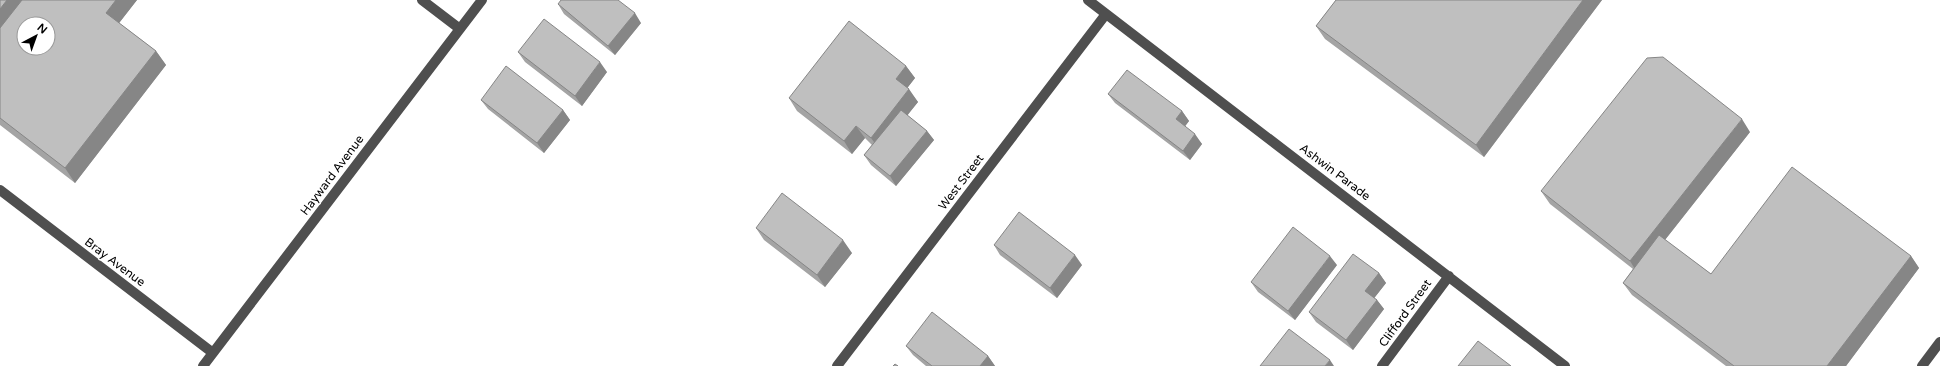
<svg xmlns="http://www.w3.org/2000/svg" width="1940" height="366" font-family="'Varela Round',sans-serif">
  <style>
    .lines { fill: none; stroke-linecap: round; stroke-linejoin: round }
    .minor { stroke: #4f4f4f; stroke-width: 10 }
    .wall { fill: #a4a4a4 }
    .shaded-wall { fill: #868686 }
    .building { fill: #bfbfbf; stroke: #868686; fill-rule: evenodd }
    .labels { text-anchor: middle; dominant-baseline: central; stroke-width: 3; stroke-linejoin: round; paint-order: stroke }
    .street-label { font-size: 12px; fill: #000; stroke: #fff }
  </style>
  <rect width="100%" height="100%" fill="#fff"/>
  <g class="lines">
    <path class="minor" d="M422,0L460,29
      M1088,0L1565,366
      M0,190L213,353
      M203,366L482,0
      M837,366L1106,14
      M1382,366L1449,276
      M1922,366L1940,342"/>
  </g>
  <path class="wall" d="M0,0H137L119,23L156,51L166,65L75,183L0,125Z
    M1336,0H1602L1484,157L1325,39L1316,26Z
    M558,4L641,23L615,55L564,14Z
    M518,52L607,72L582,106L525,62Z
    M906,66L915,78L907,88L918,102L907,115L927,131L934,140L896,186L871,165L864,155L872,145L865,138L852,154L797,111L789,98Z
    M1108,94L1182,111L1189,121L1185,126L1202,144L1190,160L1115,103Z
    M481,100L563,110L570,120L544,153L488,109Z
    M1750,132L1665,240L1711,274L1911,256L1919,268L1846,366H1726L1632,295L1623,283L1633,269L1550,204L1541,191Z
    M756,228L852,253L825,287L764,240Z
    M994,245L1082,265L1057,298L1000,255Z
    M1337,265L1295,320L1258,292L1251,282Z
    M1379,273L1386,283L1374,298L1377,300L1384,309L1353,350L1316,322L1309,312Z
    M906,346L988,356L995,366H926L913,355Z"/>
  <path class="shaded-wall" d="M7,0H28L0,36V9Z
    M116,0H137L116,27L106,13Z
    M1583,0H1602L1484,157L1476,145Z
    M635,13L641,23L615,55L608,46Z
    M156,51L166,65L75,183L65,168Z
    M600,62L607,72L582,106L575,96Z
    M906,66L915,78L905,91L896,79Z
    M909,89L918,102L880,150L871,138Z
    M563,110L570,120L544,153L537,143Z
    M1182,111L1189,121L1183,129L1176,119Z
    M1742,119L1750,132L1638,274L1630,261Z
    M856,126L865,138L852,154L844,141Z
    M927,131L934,140L896,186L890,176Z
    M1195,134L1202,144L1190,160L1183,151Z
    M843,240L852,253L825,287L817,275Z
    M1075,255L1082,265L1057,298L1050,288Z
    M1330,256L1337,265L1295,320L1288,311Z
    M1911,256L1919,268L1846,366H1827Z
    M1379,273L1386,283L1372,301L1365,291Z
    M1377,300L1384,309L1353,350L1346,340Z
    M988,356L995,366H980Z
    M1330,360L1334,366H1325Z"/>
  <path class="building" d="M0,0H7L0,9Z
    M22,0H116L106,13L156,51L65,168L0,118V28ZM24,24H48V48H24Z
    M561,0H618L635,13L608,46L558,4Z
    M1336,0H1583L1476,145L1316,26Z
    M544,19L600,62L575,96L518,52Z
    M849,21L906,66L896,79L909,89L871,138L856,126L844,141L789,98Z
    M1663,57L1742,119L1630,261L1541,191L1647,58Z
    M506,66L563,110L537,143L481,100Z
    M1127,70L1182,111L1176,119L1195,134L1183,151L1108,94Z
    M901,110L927,131L890,176L864,155Z
    M1792,167L1911,256L1827,366H1734L1623,283L1659,235L1711,274Z
    M782,193L843,240L817,275L756,228Z
    M1019,212L1075,255L1050,288L994,245Z
    M1293,227L1330,256L1288,311L1251,282Z
    M1353,254L1379,273L1365,291L1377,300L1346,340L1309,312Z
    M932,312L988,356L980,366H932L906,346Z
    M1289,329L1330,360L1325,366H1260Z
    M1478,341L1511,366H1458Z
    M895,364L898,366H893Z"/>
  <g class="labels">
    <g class="street-label">
      <text transform="translate(1335 172) rotate(37)">Ashwin Parade</text>
      <text transform="translate(332 175) rotate(-53)">Hayward Avenue</text>
      <text transform="translate(961 182) rotate(-53)">West Street</text>
      <text transform="translate(115 262) rotate(37)">Bray Avenue</text>
      <text transform="translate(1405 313) rotate(-54)">Clifford Street</text>
    </g>
  </g>
  <g transform="translate(36 36) rotate(41)"><circle r="19" fill="#ffffff" stroke="#999999"/>
  <path d="M0-3L7 15L0 10L-7 15Z" fill="#000000"/>
  <text y="-6" font-size="11" font-weight="bold" text-anchor="middle" fill="#000000">N</text>
  </g>
</svg>
